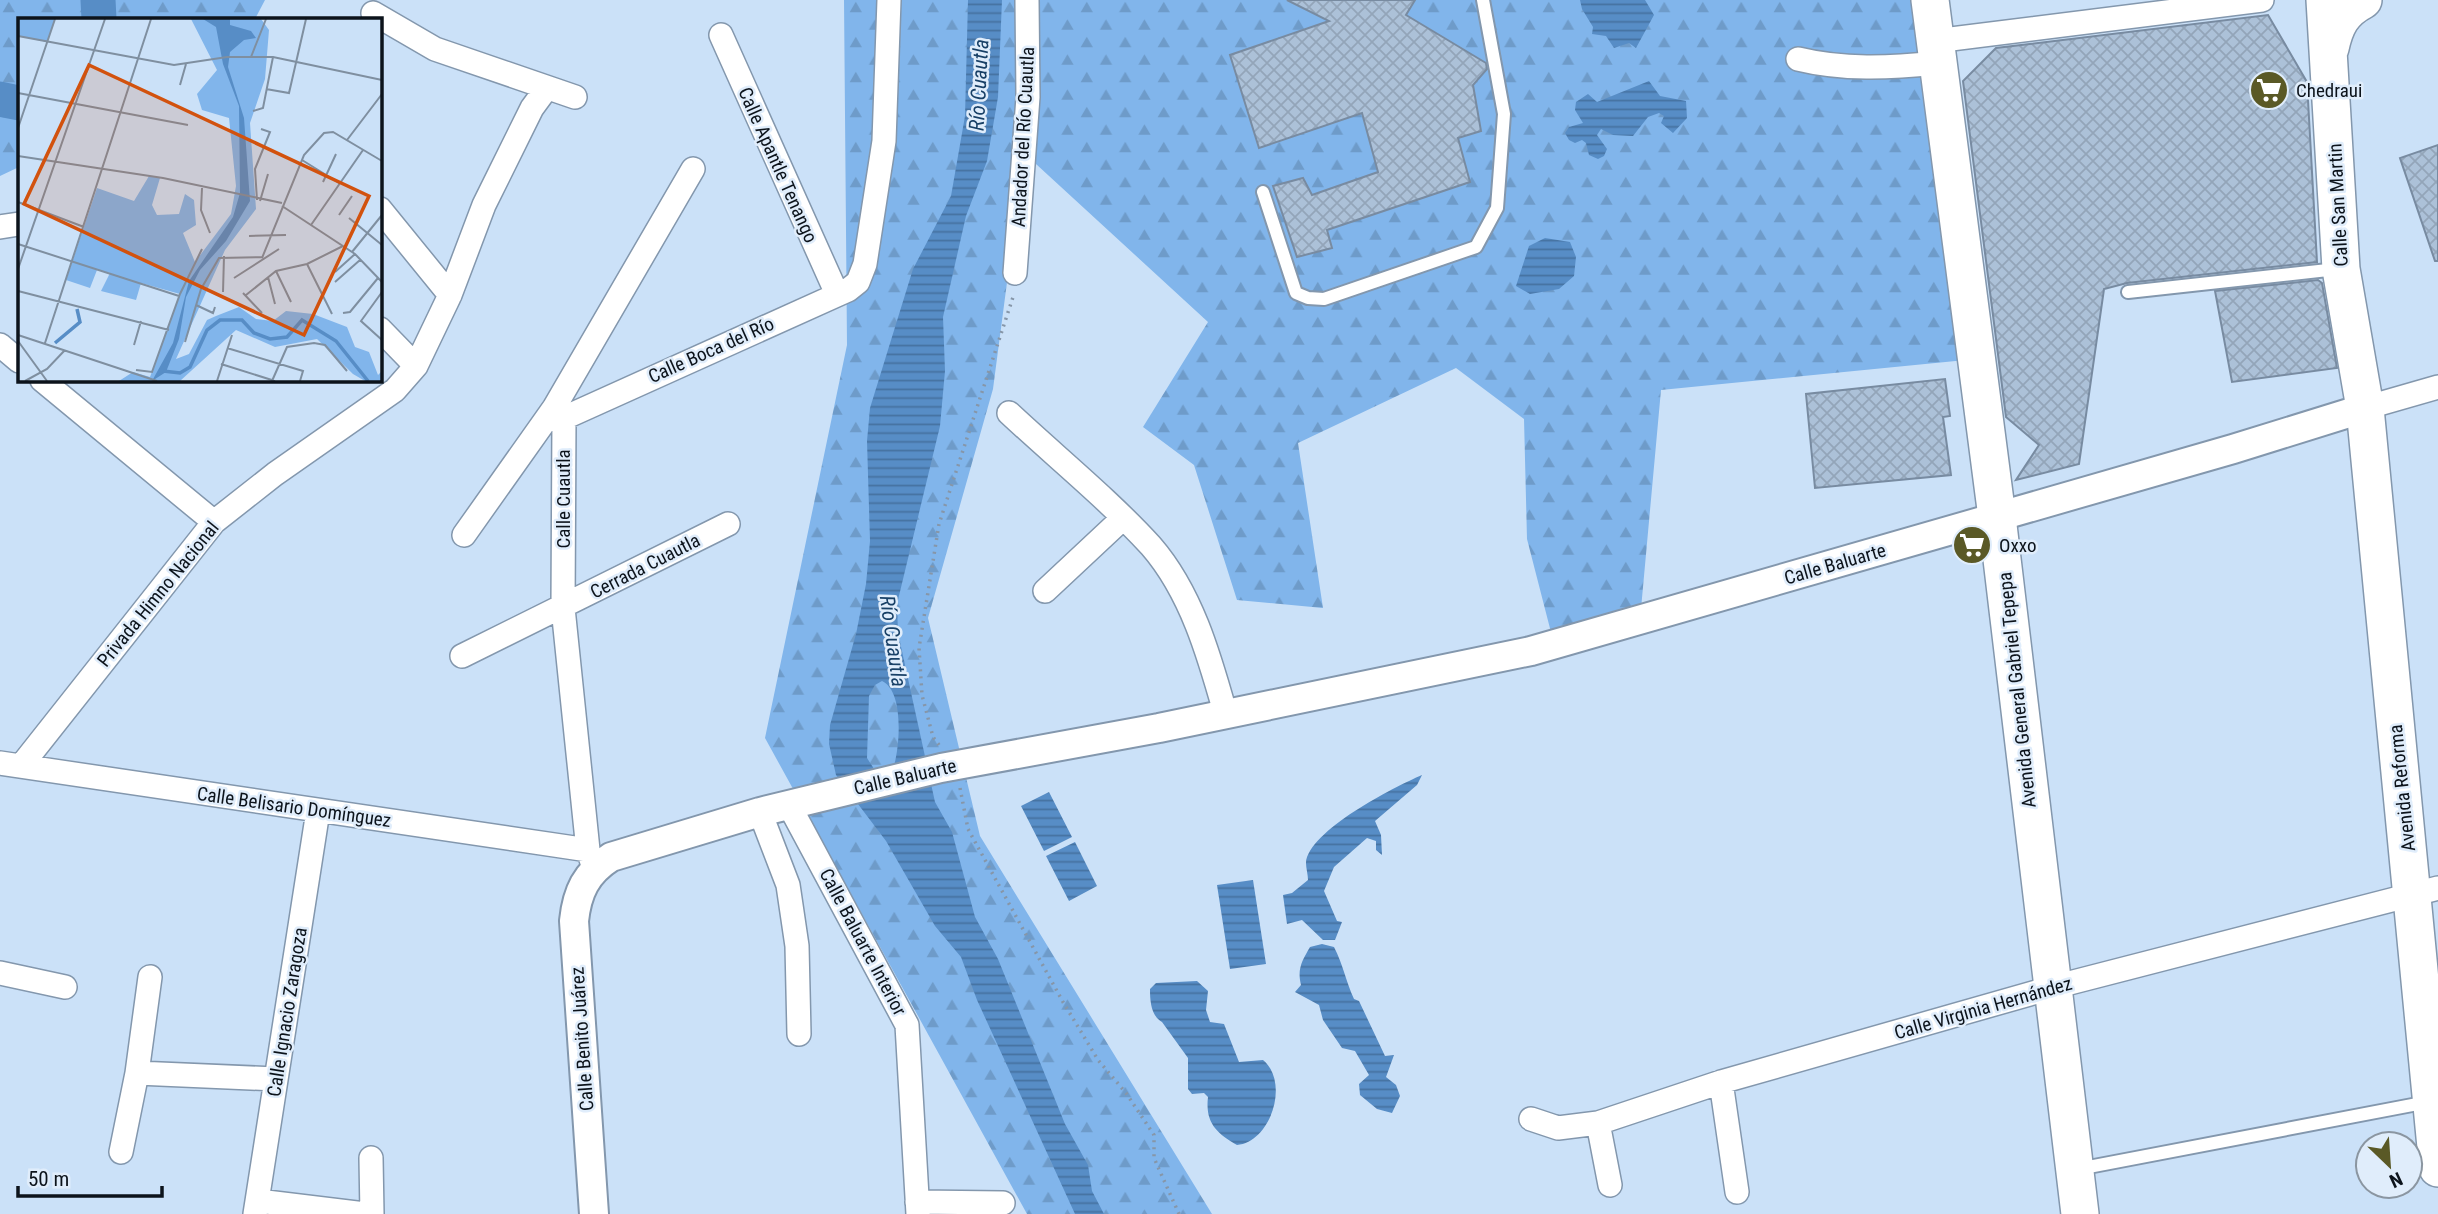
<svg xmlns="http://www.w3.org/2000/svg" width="2438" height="1214" font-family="'Roboto Condensed',sans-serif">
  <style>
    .forest { fill: url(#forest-firs) }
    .water { fill: url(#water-rules); fill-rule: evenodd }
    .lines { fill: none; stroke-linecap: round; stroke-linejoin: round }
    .river { stroke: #578dc6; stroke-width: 35 }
    .building { fill: url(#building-cross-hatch); stroke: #788ba1; stroke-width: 2 }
    .service-casing { stroke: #8397ad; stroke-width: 16 }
    .minor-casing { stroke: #8397ad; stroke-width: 26 }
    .tertiary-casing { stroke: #8397ad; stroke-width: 32 }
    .primary-casing { stroke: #8397ad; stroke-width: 40 }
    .path { stroke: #8696a8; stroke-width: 3.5; stroke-dasharray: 2 5; stroke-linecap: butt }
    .service { stroke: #fff; stroke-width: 12 }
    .minor { stroke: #fff; stroke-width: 23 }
    .tertiary { stroke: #fff; stroke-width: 28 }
    .primary { stroke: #fff; stroke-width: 37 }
    .labels { text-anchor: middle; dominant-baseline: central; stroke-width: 5; stroke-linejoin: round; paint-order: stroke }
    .poi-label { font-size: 19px; fill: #0c131b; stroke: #e0edfb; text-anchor: start }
    .street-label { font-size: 19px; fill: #0c131b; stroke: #e0edfb }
    .water-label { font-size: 21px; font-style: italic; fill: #184066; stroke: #e0edfb }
    .inset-river { fill: none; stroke: #578dc6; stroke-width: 3.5 }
    .inset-road { fill: none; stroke: #7f8fa0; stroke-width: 2 }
    .view { fill: #d2520e; fill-opacity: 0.15; stroke: #d2520e; stroke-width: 3.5 }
    .inset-edge { fill: none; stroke: #0c131b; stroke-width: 3.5 }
  </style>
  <defs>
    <pattern id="forest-firs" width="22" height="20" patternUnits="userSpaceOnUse" patternTransform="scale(1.75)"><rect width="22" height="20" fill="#81b5eb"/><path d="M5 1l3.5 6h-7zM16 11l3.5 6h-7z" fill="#6e9bc9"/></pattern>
    <pattern id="water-rules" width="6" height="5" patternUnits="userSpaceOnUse" patternTransform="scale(1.75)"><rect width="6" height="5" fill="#578dc6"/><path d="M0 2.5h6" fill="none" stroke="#4672a0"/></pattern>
    <pattern id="building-cross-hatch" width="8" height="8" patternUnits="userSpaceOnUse" patternTransform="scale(1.75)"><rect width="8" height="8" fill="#acc1d8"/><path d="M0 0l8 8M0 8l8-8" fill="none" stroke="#93a5b9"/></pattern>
  </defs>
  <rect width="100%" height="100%" fill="#cbe1f8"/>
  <path class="forest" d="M0,0H265L255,19H19V167L0,176Z
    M844,0H1933L1976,359L1661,390L1640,620L1554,644L1527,539L1524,419L1456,368L1298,443L1323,608L1237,600L1194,465L1143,427L1208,322L1024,153L993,389L928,618L980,836L1212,1214H1027L765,738L847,345Z"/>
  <path class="water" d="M968,0H1002L998,97L987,161L966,216L943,317L945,371L940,426L897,604L898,633L935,802L952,832L975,917L998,959L1065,1124L1088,1165L1092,1191L1104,1214H1075L977,1000L961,957L935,926L886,841L836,775L829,744L830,725L856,634L866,584L870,541L867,441L870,408L913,269L951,196L965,116ZM882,681C905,691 900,752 892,772H876L867,758L869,696L875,685Z
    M1580,0H1645L1654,15L1636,48L1629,43L1614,48L1606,36L1592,34L1593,27L1582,9Z
    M1649,81L1660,96L1686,101L1687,118L1673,133L1661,123L1664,116L1659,113L1648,117L1633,136L1613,135L1601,129L1597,135L1607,149L1604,156L1598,159L1589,155L1586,143L1582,140L1575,143L1569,140L1565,133L1569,127L1583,123L1575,110L1576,102L1588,94L1597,102Z
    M1545,238L1570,242L1576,257L1574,276L1559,289L1530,294L1516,286L1529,246Z
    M1422,775L1417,785L1375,821L1381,835L1382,855L1376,850V841L1367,838L1334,867L1324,891L1337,921L1342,922L1335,940H1323L1302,920L1287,924L1283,895L1292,893L1308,880C1308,875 1306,868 1306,863C1308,831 1394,787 1422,775Z
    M1049,792L1072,837L1044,851L1021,806Z
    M1075,842L1097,886L1069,901L1046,856Z
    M1253,880L1266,964L1230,969L1217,885Z
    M1322,944L1334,947C1343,964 1346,982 1354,999L1359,1001L1385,1056L1394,1055L1386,1077L1396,1085L1400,1096L1392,1113L1377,1109L1360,1095L1359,1084L1369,1075L1355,1051L1342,1048L1323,1020L1319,1005L1295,992L1301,985C1297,969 1302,961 1310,947Z
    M1197,981L1208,991L1206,1010L1210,1022L1224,1024L1239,1062L1263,1060C1290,1082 1271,1142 1237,1145C1216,1133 1205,1122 1208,1097L1204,1093L1192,1094L1188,1089V1058L1162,1022C1151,1016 1150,1001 1150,989L1156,983Z"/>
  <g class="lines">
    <path class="river" d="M98,0L99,19
      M0,99L19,103"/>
  </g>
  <path class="building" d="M1287,0H1415L1406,15L1486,63L1487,69L1473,85L1481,131L1458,138L1470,182L1327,230L1332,248L1297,257L1273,186L1303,178L1312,195L1378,172L1362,113L1259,148L1230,55L1329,21Z
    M2268,15L2307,82L2317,262L2127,283L2104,289L2079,464L2016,480L2039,445L2006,417L1963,81L1996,48Z
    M2438,145V261H2435L2400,158Z
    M2318,280L2322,283L2337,368L2232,382L2215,291Z
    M1945,379L1950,416L1943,417L1951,475L1815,488L1806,394Z"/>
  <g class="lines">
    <defs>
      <path id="service" d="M1263,192L1296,293L1308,298L1324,299L1476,247L1497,208L1504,114L1483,0
        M2128,292L2337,269
        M2078,1169L2428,1102"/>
      <path id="minor" d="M373,13L435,49L575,97
        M721,35L837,294
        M1935,41L2262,0
        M1798,59C1843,70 1890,68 1936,63
        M380,209L450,295
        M0,227L19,224
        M1015,273L1028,97L1027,0
        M380,329L416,366
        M0,345L19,361
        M42,380L214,522
        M2365,408L2438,387
        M554,409L564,418L563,608L588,850L592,862
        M1009,413C1056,457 1108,499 1151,546C1191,592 1209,655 1225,712
        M564,418L848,290L858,282L865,264L884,141L889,0
        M464,535L554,408L693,169
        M1045,591L1122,519
        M462,656L728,524
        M0,763L588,850
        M21,766L214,522L275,474L395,390L416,366L450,295L484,205L532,108L546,89
        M789,805L907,1025L918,1214
        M760,812L788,885L797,946L799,1034
        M0,973L65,987
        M137,1073L276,1079
        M1721,1082L1737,1192
        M1531,1119L1558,1128L1598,1123L1721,1082L2054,987L2438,888
        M1598,1123L1610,1185
        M121,1152L137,1073L150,977
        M371,1158L372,1214
        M258,1201L365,1214
        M917,1202L1003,1203
        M255,1214L318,811"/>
      <path id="tertiary" d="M594,1214L574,921C577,892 586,873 611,857L760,812L941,768L1159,728L1531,651L2233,449L2365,408"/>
      <path id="primary" d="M1930,0L1997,517L2080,1214
        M2325,0L2341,269L2365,408L2438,1168
        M2330,48C2335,25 2342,11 2363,0"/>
    </defs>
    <use href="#service" class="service-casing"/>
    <use href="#minor" class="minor-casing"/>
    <use href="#tertiary" class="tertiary-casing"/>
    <use href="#primary" class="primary-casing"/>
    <path class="path" d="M939,745L933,737L922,695L919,648L939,524L1014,294
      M960,788L968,829L1063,1002L1098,1060L1126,1093L1154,1135V1158L1179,1214"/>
    <use href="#service" class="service"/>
    <use href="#minor" class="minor"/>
    <use href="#tertiary" class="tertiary"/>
    <use href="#primary" class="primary"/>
  </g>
  <defs>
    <symbol id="supermarket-disc" viewBox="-11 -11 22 22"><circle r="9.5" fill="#5a5926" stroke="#e0edfb"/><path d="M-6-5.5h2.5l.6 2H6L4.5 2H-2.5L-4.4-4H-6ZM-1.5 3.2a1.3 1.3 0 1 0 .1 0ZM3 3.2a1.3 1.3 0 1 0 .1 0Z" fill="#fff"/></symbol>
  </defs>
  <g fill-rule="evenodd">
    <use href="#supermarket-disc" x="2247" y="68" width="44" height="44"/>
    <use href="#supermarket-disc" x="1950" y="523" width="44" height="44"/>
  </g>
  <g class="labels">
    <g class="poi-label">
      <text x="2296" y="90">Chedraui</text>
      <text x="1999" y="545">Oxxo</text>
    </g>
    <g class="street-label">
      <text transform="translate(1023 137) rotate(-87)">Andador del Río Cuautla</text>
      <text transform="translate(778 165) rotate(66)">Calle Apantle Tenango</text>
      <text transform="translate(2338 205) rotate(-93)">Calle San Martin</text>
      <text transform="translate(711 350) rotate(-24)">Calle Boca del Río</text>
      <text transform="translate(563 499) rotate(-90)">Calle Cuautla</text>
      <text transform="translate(1835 564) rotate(-16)">Calle Baluarte</text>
      <text transform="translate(645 566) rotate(-27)">Cerrada Cuautla</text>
      <text transform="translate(158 594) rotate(-51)">Privada Himno Nacional</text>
      <text transform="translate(2017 690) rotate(-96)">Avenida General Gabriel Tepepa</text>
      <text transform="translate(905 777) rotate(-13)">Calle Baluarte</text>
      <text transform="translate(2402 788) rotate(-96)">Avenida Reforma</text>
      <text transform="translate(294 807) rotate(8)">Calle Belisario Domínguez</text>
      <text transform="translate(863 942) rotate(62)">Calle Baluarte Interior</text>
      <text transform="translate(1983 1008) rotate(-16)">Calle Virginia Hernández</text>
      <text transform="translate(287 1012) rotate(-81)">Calle Ignacio Zaragoza</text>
      <text transform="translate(582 1039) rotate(-94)">Calle Benito Juárez</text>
    </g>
    <g class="water-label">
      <text transform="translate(979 85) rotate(-87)">Río Cuautla</text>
      <text transform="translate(893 641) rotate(82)">Río Cuautla</text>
    </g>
  </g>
  <g transform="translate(18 18)">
    <rect width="364" height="364" fill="#cbe1f8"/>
    <path d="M173,1H243L251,12L247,61L232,105L238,191L207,232L158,341L171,336L189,302L198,298L221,289L238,301L255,303L268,293L295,296L329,309L337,329L351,334L360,357L364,353V363H347L335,356L299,321L257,329L218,312L162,363H101L115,354L132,359L162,276L123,265L118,282L83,273L92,255L79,252L72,270L48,262L79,170L116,183L131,158L142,160L134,187L139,197L161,196L167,176L176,182L178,207L165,215L177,244L213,196L218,168L211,100L184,92L179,76L199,52Z" fill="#81b5eb"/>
    <path d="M0,1H37L29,24L0,18Z" fill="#81b5eb"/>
    <path d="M185,1H212V7L233,13L238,20L226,22L212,34L210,49L226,100L232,183L208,223L182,252L168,279L161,321L148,354L134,363L155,325L171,263L215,199L222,175L221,88L205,46L198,9Z" fill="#578dc6"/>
    <path class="inset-river" d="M37,325L62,304L59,291M145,353L162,355L172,349L189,312L202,302H224L236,315L252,321L269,319L284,302L318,323L350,363"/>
    <path class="inset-road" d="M0,18L156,47L209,39H255L364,62M233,39L248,1M162,67L168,46M248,71L271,75L288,1M0,75L170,107M235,93L245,90L255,39M0,110L37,1M329,122L364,76M0,138L145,160L264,185M284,142L321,165M305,164L318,136M184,170L183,192L192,215M239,182L237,151L252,114L243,111M242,183L250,156M0,184L66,209M264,188L337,236L364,264M321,197L334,178M331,200L364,227M293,207L345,132M231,218L268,217M0,226L161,278M334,234L364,197M244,240L286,137L306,115L315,114L364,143M289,246L314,296M0,251L87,1M258,253L273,284M317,254L337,236M250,259L257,286M216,260L261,231M317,264L342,242M0,273L151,312M205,274L206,238M364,274L343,303L364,322M225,275L244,295M228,277L258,253L289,246L325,228M178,287L195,295L197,289M325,295L332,294L360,260M0,317L139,363M0,323L29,363M167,324L183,271L201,240L244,239M27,325L133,1M116,327L123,303M209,330L285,353L282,363M203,346L257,363M118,352L134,354L162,276L184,231M7,363L29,351L47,332M199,363L214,317M254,363L269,329L296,325L307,327L329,353"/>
    <path class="view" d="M71,47L351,178L286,317L6,186Z"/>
    <rect width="364" height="364" class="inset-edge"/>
  </g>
  <g transform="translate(2389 1165) rotate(155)"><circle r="33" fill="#e0edfb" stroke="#8b96a1" stroke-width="2"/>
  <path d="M0-5L12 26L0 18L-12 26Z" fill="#5a5926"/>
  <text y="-10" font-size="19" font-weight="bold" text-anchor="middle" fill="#0c131b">N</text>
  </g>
  <path d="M18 1186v10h144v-10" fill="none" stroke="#0c131b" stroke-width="3.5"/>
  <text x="28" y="1186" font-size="21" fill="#0c131b" stroke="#e0edfb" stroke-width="5" paint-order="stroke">50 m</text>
</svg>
